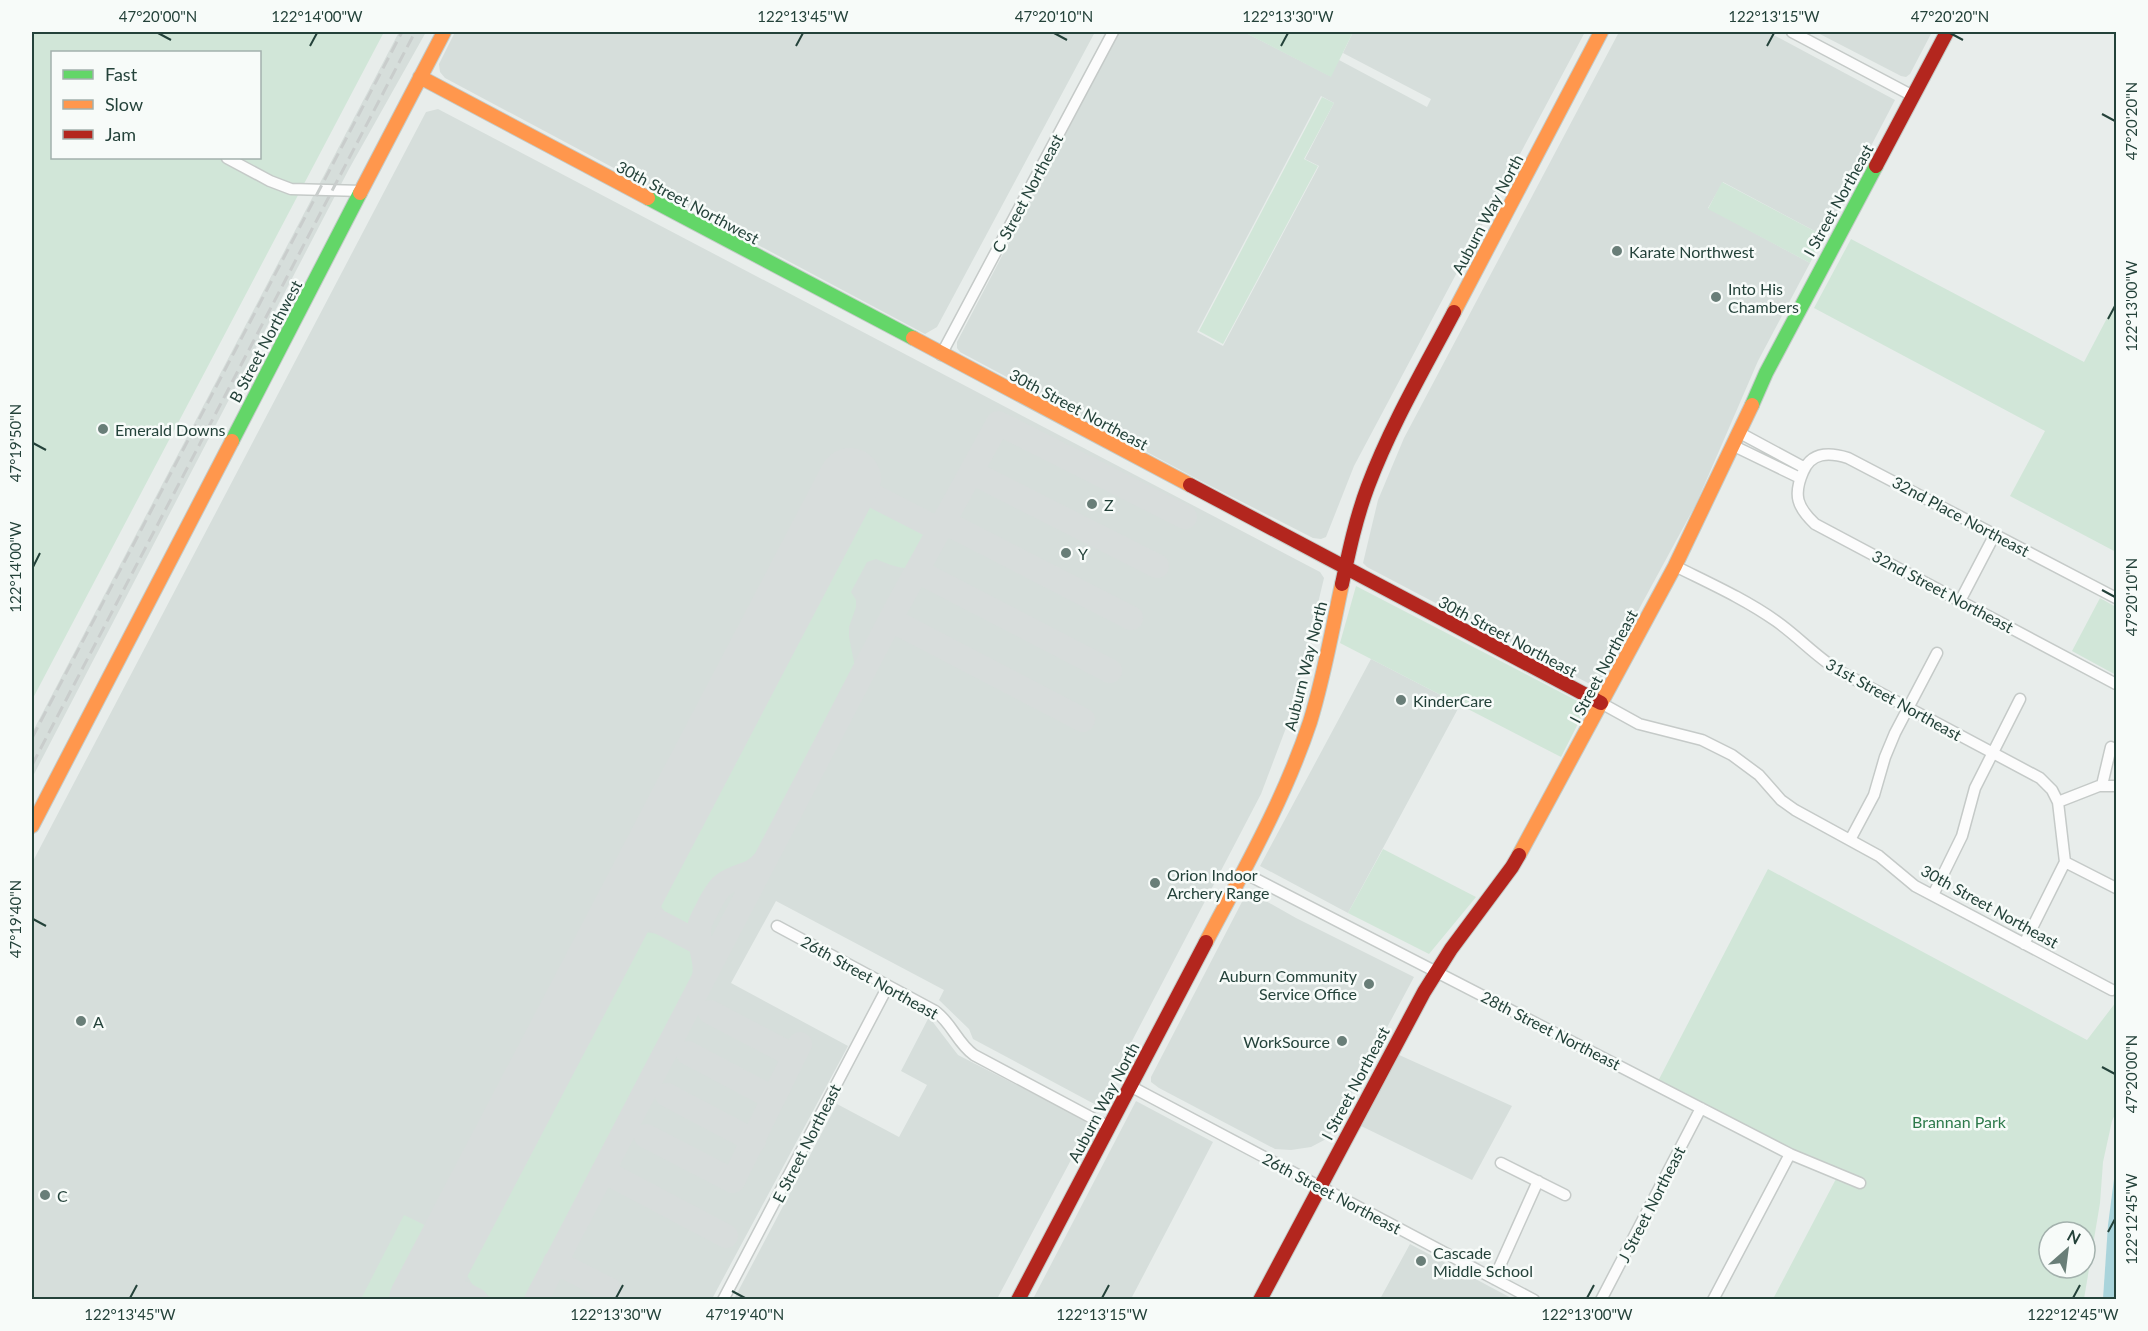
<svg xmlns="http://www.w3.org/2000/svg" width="2148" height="1331" font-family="Lato,sans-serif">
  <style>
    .built { fill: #d6dedb; fill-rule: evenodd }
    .green { fill: #d1e6d8; fill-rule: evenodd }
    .water { fill: #a9d4db }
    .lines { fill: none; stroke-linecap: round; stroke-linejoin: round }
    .taxiway { stroke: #d8dddc; stroke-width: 24 }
    .runway { stroke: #d8dddc; stroke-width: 62 }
    .street-casing { stroke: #c5cac8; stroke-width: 13 }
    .fast-casing { stroke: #c3cbc8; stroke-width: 16 }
    .slow-casing { stroke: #c3cbc8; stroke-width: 16 }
    .jam-casing { stroke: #c3cbc8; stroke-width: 16 }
    .street { stroke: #fcfcfc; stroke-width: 10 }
    .fast { stroke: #63d668; stroke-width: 14 }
    .slow { stroke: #ff974d; stroke-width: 14 }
    .jam { stroke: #b3261e; stroke-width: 14 }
    .rail { stroke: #c9cdcc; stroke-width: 3; stroke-dasharray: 12 6; stroke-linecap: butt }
    .ticks { fill: none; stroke: #24423a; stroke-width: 2 }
    .poi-dot { fill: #697e78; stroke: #f7fbf9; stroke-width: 2 }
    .labels { text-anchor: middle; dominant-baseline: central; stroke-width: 5; stroke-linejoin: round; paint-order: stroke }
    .street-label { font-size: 16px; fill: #24423a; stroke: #f7fbf9 }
    .poi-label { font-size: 16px; fill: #24423a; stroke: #f7fbf9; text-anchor: start }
    .park-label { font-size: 16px; fill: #2d7a4b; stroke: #f7fbf9 }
    .neatline { fill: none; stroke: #24423a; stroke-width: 2 }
    .ticks-label { font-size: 15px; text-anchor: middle; fill: #24423a }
  </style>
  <rect width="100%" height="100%" fill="#e8edeb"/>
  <path class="built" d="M399,32H426L349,169L32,778V733Z
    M455,32H1095L937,327L925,334L445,78L440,72L439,64Z
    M1119,32H1244L1330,76L1339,60L1427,107L1431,99L1343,53L1353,32H1585L1354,466L1326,537L1321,539L1313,538L1201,481L960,352L957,348V342ZM1321,96L1334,103L1305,159L1319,166L1223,346L1197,332Z
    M1619,32H1768L1895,100L1824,236L1723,182L1708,208L1810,263L1758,361L1696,504L1601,679L1588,683L1367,567L1363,563L1378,500L1404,438Z
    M1816,32H1932L1910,74L1906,77L1901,76Z
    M438,109L1320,572L1324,578L1292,712L1261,794L1098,1106L973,1039L969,1029L939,1000L944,990L776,901L731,983L848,1046L712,1299L32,1300V863L426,112Z
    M1371,659L1460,705L1348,913L1260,866Z
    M1252,895L1257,896L1296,918L1414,977L1328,1138L1311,1147L1291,1150L1275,1149L1159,1088L1151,1082V1077L1244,898Z
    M929,1017L958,1055L1083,1119L1087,1124L1088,1128L997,1299H734L837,1104L899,1137L927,1085L901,1071Z
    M1397,1054L1512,1106L1472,1180L1359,1125Z
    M1136,1101L1213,1142L1131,1299H1033Z
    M1410,1244L1513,1299H1380Z"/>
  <path class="green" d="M32,32H384L32,700ZM52,52H260V158H52Z
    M1244,32H1353L1331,77Z
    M1322,97L1334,103L1304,159L1318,166L1223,344L1199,331Z
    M1722,182L1824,236L1810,263L1708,209Z
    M1851,239L2084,362L2116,301V552L2010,496L2045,431L1814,308Z
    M861,497C886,503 912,518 930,536C919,574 909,573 876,559L867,562L851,592L856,600V607L849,627V637L856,672L760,857C749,871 730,868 718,880C706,892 702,912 692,926C671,925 655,907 658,886L802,606Z
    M1356,586L1587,706L1561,757L1340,643Z
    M2100,598L2116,607V675L2072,651Z
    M1383,849L1476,897L1429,954L1348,913Z
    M1768,869L2087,1040L2116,1002V1112L2112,1121L2103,1162L2100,1203L2084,1299H1773L1837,1177L1656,1085ZM2049,1232H2085V1268H2049Z
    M641,932C664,933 695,942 699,968L611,1137L557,1246L529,1296L525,1299H494L474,1287L465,1272L463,1257L626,946Z
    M404,1215L439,1232L406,1299H361Z"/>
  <path class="water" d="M2116,1164V1299H2103L2108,1225Z"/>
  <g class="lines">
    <path class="taxiway" d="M971,472L1157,566
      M848,483L940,530
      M944,522L1131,618
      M917,571L1110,671
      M891,620L1083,720
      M627,905L709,948
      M704,976C708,958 695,942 700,924C702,917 707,910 710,903C714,896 717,889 724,884C737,874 753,876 764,861
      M710,1012L794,1056
      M688,1053L773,1098
      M667,1095L754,1141
      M646,1136L733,1181L800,1044
      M603,1171L726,1236
      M555,1262L610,1290L605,1300
      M432,1277L476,1300
      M536,1300L898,605L998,423L1185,517"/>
    <path class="runway" d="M420,1300L850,479"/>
    <defs>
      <path id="street" d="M1792,32L1913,96
        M227,158L270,181L291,189L362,191
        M941,355L1113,32
        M1740,433L1805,468
        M1734,446L1800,478
        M1675,566C1709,583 1745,599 1776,621C1799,637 1817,658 1841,672L2040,778L2052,790L2058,802L2099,786H2116
        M2116,598L1848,458C1829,452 1811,452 1803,472C1793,495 1797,507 1815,524L2116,684
        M1960,601L1995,534
        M1601,703L1639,724L1702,740L1732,755L1759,775L1781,800L1795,810L1879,856L1915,886L2112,990
        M2102,785L2111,747
        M1850,840L1874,795L1885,757L1895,733L1937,653
        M2065,862L2116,888
        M1244,873L1790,1154L1860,1183
        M1933,895L1962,836L1975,788L2020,699
        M777,926L935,1011C952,1023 957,1043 974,1055L1109,1127
        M2024,944L2065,862L2058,802
        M1130,1086L1534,1300
        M1501,1163L1565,1195
        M1494,1279L1538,1181
        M723,1300L888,986
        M1601,1300L1701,1108
        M1713,1300L1790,1154"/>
      <path id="fast" d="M648,198L913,338
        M1752,405L1766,373L1876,166
        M232,441L360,193"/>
      <path id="slow" d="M420,77L648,198
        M360,193L444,32
        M1454,312L1601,32
        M913,338L1190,485
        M32,826L232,441
        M1519,855L1675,566L1752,405
        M1206,942C1244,870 1284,800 1310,722C1324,677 1332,630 1342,584"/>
      <path id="jam" d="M1876,166L1947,32
        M1190,485L1601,703
        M1342,584C1349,551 1356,518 1368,486C1391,425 1424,369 1454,312
        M1018,1300L1206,942
        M1260,1300L1424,992L1451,949L1512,867L1519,855"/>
    </defs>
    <use href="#street" class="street-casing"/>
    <use href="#fast" class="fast-casing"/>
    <use href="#slow" class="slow-casing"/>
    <use href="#jam" class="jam-casing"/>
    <use href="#street" class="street"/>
    <use href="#fast" class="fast"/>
    <use href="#slow" class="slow"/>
    <use href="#jam" class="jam"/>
    <path class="rail" d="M32,738L402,32
      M32,765L415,32"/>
  </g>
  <path class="ticks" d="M158,33L171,40M1054,33L1067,40M1950,33L1963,40M310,46L317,33M796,46L803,33M1281,46L1288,33M1767,46L1774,33M2102,114L2115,121M2108,319L2115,306M33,443L46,450M33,567L40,553M2102,590L2115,597M33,919L46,926M2102,1067L2115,1074M2108,1232L2115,1219M732,1291L745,1298M130,1298L137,1285M616,1298L623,1285M1102,1298L1109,1285M1587,1298L1594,1285M2073,1298L2080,1285"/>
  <g class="poi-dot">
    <circle cx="1617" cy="251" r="6"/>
    <circle cx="1716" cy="297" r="6"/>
    <circle cx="103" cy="429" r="6"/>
    <circle cx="1092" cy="504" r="6"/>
    <circle cx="1066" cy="553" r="6"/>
    <circle cx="1401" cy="700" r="6"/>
    <circle cx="1155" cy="883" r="6"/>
    <circle cx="1369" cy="984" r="6"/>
    <circle cx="81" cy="1021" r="6"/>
    <circle cx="1342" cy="1041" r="6"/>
    <circle cx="45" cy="1195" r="6"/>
    <circle cx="1421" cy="1261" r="6"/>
  </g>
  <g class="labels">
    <g class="street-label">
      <text transform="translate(1027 193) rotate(-62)">C Street Northeast</text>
      <text transform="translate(1838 200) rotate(-61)">I Street Northeast</text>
      <text transform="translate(688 202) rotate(28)">30th Street Northwest</text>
      <text transform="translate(1487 214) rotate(-62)">Auburn Way North</text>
      <text transform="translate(265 341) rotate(-62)">B Street Northwest</text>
      <text transform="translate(1079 409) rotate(28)">30th Street Northeast</text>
      <text transform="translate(1961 516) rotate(28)">32nd Place Northeast</text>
      <text transform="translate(1943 591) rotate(28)">32nd Street Northeast</text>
      <text transform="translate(1508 636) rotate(28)">30th Street Northeast</text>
      <text transform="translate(1305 666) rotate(-76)">Auburn Way North</text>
      <text transform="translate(1603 666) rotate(-62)">I Street Northeast</text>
      <text transform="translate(1894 699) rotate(29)">31st Street Northeast</text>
      <text transform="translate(1990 906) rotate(29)">30th Street Northeast</text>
      <text transform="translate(870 977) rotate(29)">26th Street Northeast</text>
      <text transform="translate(1551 1030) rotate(27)">28th Street Northeast</text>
      <text transform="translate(1355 1083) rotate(-62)">I Street Northeast</text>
      <text transform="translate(1103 1102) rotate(-62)">Auburn Way North</text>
      <text transform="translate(806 1143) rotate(-63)">E Street Northeast</text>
      <text transform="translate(1332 1193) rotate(28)">26th Street Northeast</text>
      <text transform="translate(1651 1204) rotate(-63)">J Street Northeast</text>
    </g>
    <g class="poi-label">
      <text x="1629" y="251">Karate Northwest</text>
      <text x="1728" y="288">Into His<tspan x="1728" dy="18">Chambers</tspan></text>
      <text x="115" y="429">Emerald Downs</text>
      <text x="1104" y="504">Z</text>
      <text x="1078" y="553">Y</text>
      <text x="1413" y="700">KinderCare</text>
      <text x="1167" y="874">Orion Indoor<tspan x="1167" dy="18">Archery Range</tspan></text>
      <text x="1357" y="975" text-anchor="end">Auburn Community<tspan x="1357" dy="18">Service Office</tspan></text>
      <text x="93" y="1021">A</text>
      <text x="1330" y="1041" text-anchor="end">WorkSource</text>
      <text x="57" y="1195">C</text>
      <text x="1433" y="1252">Cascade<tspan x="1433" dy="18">Middle School</tspan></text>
    </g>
    <g class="park-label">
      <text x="1959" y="1121">Brannan Park</text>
    </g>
  </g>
  <rect width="2148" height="1331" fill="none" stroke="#f7fbf9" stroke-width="66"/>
  <rect x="51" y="51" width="210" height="108" fill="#f7fbf9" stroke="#a3b1ad" stroke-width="1.5"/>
  <rect x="63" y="70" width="30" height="9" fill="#63d668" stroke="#a3b1ad" stroke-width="1.5"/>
  <text x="105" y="81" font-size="18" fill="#24423a">Fast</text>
  <rect x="63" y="100" width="30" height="9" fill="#ff974d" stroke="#a3b1ad" stroke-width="1.5"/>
  <text x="105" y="111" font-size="18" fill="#24423a">Slow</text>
  <rect x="63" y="130" width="30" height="9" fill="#b3261e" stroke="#a3b1ad" stroke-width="1.5"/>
  <text x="105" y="141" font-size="18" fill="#24423a">Jam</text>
  <g transform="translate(2067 1250) rotate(28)"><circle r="28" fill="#f7fbf9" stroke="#a3b1ad" stroke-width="1.5"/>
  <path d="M0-4.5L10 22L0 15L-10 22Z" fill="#697e78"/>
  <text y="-9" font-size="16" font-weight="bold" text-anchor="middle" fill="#24423a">N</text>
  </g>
  <rect x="33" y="33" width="2082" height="1265" class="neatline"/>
  <g class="ticks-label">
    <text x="158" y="22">47°20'00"N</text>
    <text x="317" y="22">122°14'00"W</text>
    <text x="803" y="22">122°13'45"W</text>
    <text x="1054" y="22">47°20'10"N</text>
    <text x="1288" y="22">122°13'30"W</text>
    <text x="1774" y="22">122°13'15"W</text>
    <text x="1950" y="22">47°20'20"N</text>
    <text transform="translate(2132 121) rotate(-90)" y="5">47°20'20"N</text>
    <text transform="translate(2132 306) rotate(-90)" y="5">122°13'00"W</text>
    <text transform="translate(16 443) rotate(-90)" y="5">47°19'50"N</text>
    <text transform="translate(16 567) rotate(-90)" y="5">122°14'00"W</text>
    <text transform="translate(2132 597) rotate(-90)" y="5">47°20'10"N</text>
    <text transform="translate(16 919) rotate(-90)" y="5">47°19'40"N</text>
    <text transform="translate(2132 1074) rotate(-90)" y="5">47°20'00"N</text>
    <text transform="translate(2132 1219) rotate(-90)" y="5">122°12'45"W</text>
    <text x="130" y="1320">122°13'45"W</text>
    <text x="616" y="1320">122°13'30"W</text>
    <text x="745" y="1320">47°19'40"N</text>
    <text x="1102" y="1320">122°13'15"W</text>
    <text x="1587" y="1320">122°13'00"W</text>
    <text x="2073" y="1320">122°12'45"W</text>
  </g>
</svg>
